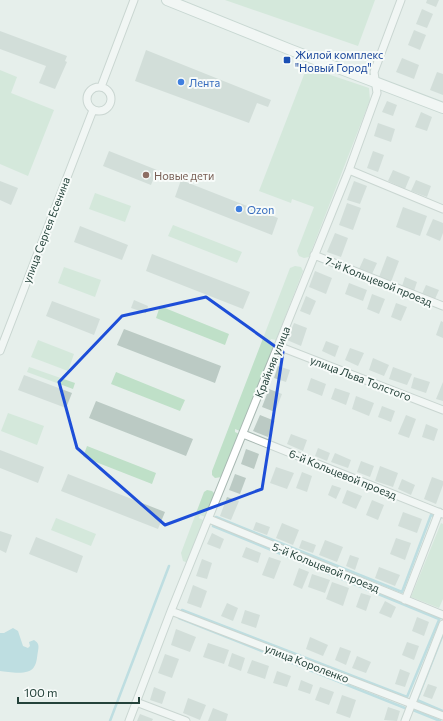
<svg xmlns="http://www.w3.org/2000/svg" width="443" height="721" font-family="Commissioner,sans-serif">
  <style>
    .green { fill: #bfe0c8 }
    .water { fill: #8ec9d4 }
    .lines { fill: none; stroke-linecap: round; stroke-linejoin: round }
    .stream { stroke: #8ec9d4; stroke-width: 2.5 }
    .building { fill: #bbcac4 }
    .street-casing { stroke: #a8b8b2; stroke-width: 9 }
    .secondary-casing { stroke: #a4bbb3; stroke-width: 12 }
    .street { stroke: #fff; stroke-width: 7 }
    .secondary { stroke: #fff; stroke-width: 10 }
    .marked { fill: none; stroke: #1d4ed8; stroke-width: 3; stroke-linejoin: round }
    .transit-dot { fill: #1a4fb4; stroke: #f7fbf9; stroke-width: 1.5 }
    .shop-dot { fill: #3f7fe0; stroke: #f7fbf9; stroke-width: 1.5 }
    .education-dot { fill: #8d6e63; stroke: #f7fbf9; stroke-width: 1.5 }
    .labels { text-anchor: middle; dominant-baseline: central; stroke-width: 4; stroke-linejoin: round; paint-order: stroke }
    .transit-label { font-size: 11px; fill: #164399; stroke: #f7fbf9; text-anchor: start }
    .shop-label { font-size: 11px; fill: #366cbe; stroke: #f7fbf9; text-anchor: start }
    .education-label { font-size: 11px; fill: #785e54; stroke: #f7fbf9; text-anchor: start }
    .street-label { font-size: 11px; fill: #24423a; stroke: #f7fbf9 }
  </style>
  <rect width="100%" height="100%" fill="#e6efeb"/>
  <path class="green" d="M225,0H375L358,46Z
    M307,67L369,88L370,100L309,257L304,258L299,256L297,251L314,207L292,199L291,203L259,191Z
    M0,70L17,77L11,93L54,110L28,176L0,164Z
    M95,193L131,206L125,222L89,209Z
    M173,225L242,252L237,263L168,236Z
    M295,266L301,267L303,271L276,340L271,339L270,341L275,343L240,431L235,429V432L239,434L222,477L215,478L212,475V471L290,268Z
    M64,267L101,280L95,297L58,283Z
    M160,306L229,334L225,345L156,318Z
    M38,340L74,354L68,371L31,357Z
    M29,367L75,383L73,389L27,372Z
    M116,372L185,400L180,411L111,384Z
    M8,413L44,426L37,445L1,431Z
    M87,446L156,473L152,484L83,457Z
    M207,490L212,491L215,494L206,517L200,515L199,518L205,521L188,563L183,561L181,553L204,492Z
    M56,518L96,534L91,546L51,530Z
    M441,523L443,524V599L439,608L411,597Z"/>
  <path class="water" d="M13,628L18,631L23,646L28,648L30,646L29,642L34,640C39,643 39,646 38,651C37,656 37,663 34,667C29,676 9,672 0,671V633H4Z"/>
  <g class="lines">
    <path class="stream" d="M216,517L402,592L431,515L437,517
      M213,526L439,619
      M182,610L407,697L441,615
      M179,618L405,708
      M443,634L417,700L443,711
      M413,710L440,721
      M110,721L169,566"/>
  </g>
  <path class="building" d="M427,0H439L436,7L426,3Z
    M422,9L433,14L427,28L416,24Z
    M414,30L426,35L420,50L408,45Z
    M0,31L67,56L65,61L67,62L55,89L39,83L46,66L0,49Z
    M146,50L271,100L268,107L257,103L249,123L135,81Z
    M402,58L419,65L414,79L396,72Z
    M437,72L443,74V95L430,90Z
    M387,101L397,105L393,116L382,112Z
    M421,112L432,117L427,131L415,127Z
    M378,123L395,129L391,142L374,136Z
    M109,151L157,170L151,185L103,166Z
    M373,151L384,155L378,172L367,168Z
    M393,170L410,177L405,189L388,181Z
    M181,180L278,218L272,235L175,197Z
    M416,180L431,186L427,197L411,191Z
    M0,181L18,188L11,205L0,200Z
    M354,181L367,186L360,204L347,200Z
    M347,203L361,208L353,230L339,225Z
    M403,207L427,216L420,236L396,227Z
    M433,219L443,223V233L440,241L426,235Z
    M80,226L128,245L122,260L74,242Z
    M335,233L348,238L341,257L327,252Z
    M152,254L250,292L243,309L146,271Z
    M387,256L399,261L391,282L379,277Z
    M364,258L377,263L372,274L359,269Z
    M315,271L332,278L326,294L309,287Z
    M405,277L417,282L414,291L402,286Z
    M349,283L367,290L363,301L345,294Z
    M426,285L439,290L435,299L422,294Z
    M372,294L385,299L379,314L367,309Z
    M306,296L316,301L310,315L300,311Z
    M134,300L148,306L146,313L131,308Z
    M52,301L100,319L94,335L46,316Z
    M396,303L407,307L401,321L391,317Z
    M441,321L443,322V338L436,335Z
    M294,323L307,328L301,346L287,340Z
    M124,329L221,366L215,383L117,345Z
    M326,341L339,346L335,357L322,351Z
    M350,348L364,353L358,366L345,360Z
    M373,358L389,365L384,376L369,370Z
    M278,366L290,370L286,382L274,378Z
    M393,367L412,374L407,385L389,379Z
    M24,375L72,393L66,408L18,390Z
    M414,377L430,382L426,393L411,388Z
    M311,378L326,384L322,396L307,390Z
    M443,382V401L436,399Z
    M335,388L350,393L346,405L331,399Z
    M269,389L282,394L275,412L262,407Z
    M356,396L374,403L369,416L352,409Z
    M96,401L193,439L186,456L89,418Z
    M382,406L395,411L391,422L378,417Z
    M260,415L275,421L268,437L253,431Z
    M406,415L416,419L409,438L398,434Z
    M426,424L438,429L434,441L422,437Z
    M291,434L307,440L303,451L287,444Z
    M318,448L330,453L327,461L315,456Z
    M246,449L259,454L254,469L241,464Z
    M0,450L44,467L38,483L0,468Z
    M335,453L351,460L348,468L331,462Z
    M361,461L374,466L370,477L357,472Z
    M380,466L398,473L393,487L375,481Z
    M276,467L294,473L287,489L270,483Z
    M302,472L312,476L307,492L296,488Z
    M68,474L165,512L158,529L61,491Z
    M235,474L246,478L240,494L229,490Z
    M432,477L443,481V485L436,504L424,499Z
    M402,479L415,485L411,495L398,489Z
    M332,485L341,488L336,499L328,495Z
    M347,490L362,496L356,509L342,503Z
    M227,497L239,501L231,520L220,516Z
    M372,500L384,505L378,520L366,515Z
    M403,512L422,519L417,533L398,526Z
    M256,522L270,527L267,535L253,530Z
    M282,523L299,530L293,545L276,538Z
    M0,531L12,535L6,553L0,550Z
    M212,533L224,539L220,549L207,544Z
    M36,537L83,556L77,573L29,554Z
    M396,538L411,543L405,560L390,554Z
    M302,540L316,545L313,553L299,548Z
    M325,540L343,547L337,562L319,555Z
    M246,547L261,553L258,563L242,557Z
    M350,555L359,558L355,570L346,566Z
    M269,557L281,561L274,579L262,575Z
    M202,559L212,563L207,579L196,576Z
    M379,567L400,575L395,586L375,578Z
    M299,568L309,572L302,589L293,585Z
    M312,574L330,580L325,593L308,587Z
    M332,582L349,588L343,606L326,599Z
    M193,585L207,591L201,608L187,603Z
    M361,593L371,596L366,611L356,607Z
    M385,601L396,607L391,618L379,613Z
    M227,603L238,608L233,621L221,616Z
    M245,610L260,615L256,628L241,623Z
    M417,617L429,622L424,636L412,631Z
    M176,629L196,637L190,652L171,645Z
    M310,637L328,645L323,656L306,649Z
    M407,642L419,646L414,660L402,655Z
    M208,643L229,650L224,664L203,657Z
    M340,647L351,651L346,665L335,660Z
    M232,653L245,658L241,671L228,666Z
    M165,654L179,659L172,678L158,673Z
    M357,656L371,662L366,673L352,668Z
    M252,660L269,666L265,679L247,673Z
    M400,669L410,673L405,687L395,684Z
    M277,671L291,676L287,687L273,683Z
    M301,680L313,685L310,694L298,690Z
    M428,684L437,687L432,699L423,696Z
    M154,687L166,692L162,704L150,700Z
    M320,687L334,692L329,705L315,700Z
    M342,695L356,700L350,718L336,713Z
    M188,698L206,705L200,720L183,713Z
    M388,707L400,711L397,721L384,720Z
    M213,708L228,714L226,721H208Z
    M140,714L153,719L152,721H137Z"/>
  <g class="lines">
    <defs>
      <path id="street" d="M87 99a12 12 0 1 1 24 0a12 12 0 1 1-24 0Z
        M101,87L134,0
        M349,170L443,209
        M314,255L443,306
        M278,346L443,410
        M0,351L93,110
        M243,434L443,514
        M209,519L443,615
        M405,600L439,512
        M171,611L443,716
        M136,702L186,721
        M129,721L171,611L349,170L377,93L374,72L401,0
        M405,721L443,624"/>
      <path id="secondary" d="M167,0L291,50L443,108"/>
    </defs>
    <use href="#street" class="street-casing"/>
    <use href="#secondary" class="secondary-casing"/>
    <use href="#street" class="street"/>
    <use href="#secondary" class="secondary"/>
  </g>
  <path d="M0 0H443V721H0ZM206,297L283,352L271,432L262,489L165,525L77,448L59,382L122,316Z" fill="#e6efeb" fill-opacity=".55" fill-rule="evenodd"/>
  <path class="marked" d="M206,297L283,352L271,432L262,489L165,525L77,448L59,382L122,316Z"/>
  <rect class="transit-dot" x="283" y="56" width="8" height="8" rx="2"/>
  <g class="shop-dot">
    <circle cx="181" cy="82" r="4"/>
    <circle cx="239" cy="209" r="4"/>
  </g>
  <circle class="education-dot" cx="146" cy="175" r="4"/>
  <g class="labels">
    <g class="transit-label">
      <text x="295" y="54">Жилой комплекс<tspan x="295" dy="13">"Новый Город"</tspan></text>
    </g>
    <g class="shop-label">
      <text x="189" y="82">Лента</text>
      <text x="247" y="209">Ozon</text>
    </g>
    <g class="education-label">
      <text x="154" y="175">Новые дети</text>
    </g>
    <g class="street-label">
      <text transform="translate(46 230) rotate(-69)">улица Сергея Есенина</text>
      <text transform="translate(379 281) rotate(22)">7-й Кольцевой проезд</text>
      <text transform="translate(272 362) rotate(-68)">Крайняя улица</text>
      <text transform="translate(361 378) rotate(21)">улица Льва Толстого</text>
      <text transform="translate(343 474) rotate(22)">6-й Кольцевой проезд</text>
      <text transform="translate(326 567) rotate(22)">5-й Кольцевой проезд</text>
      <text transform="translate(307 663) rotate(21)">улица Короленко</text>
    </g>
  </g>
  <path d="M18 697v6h121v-6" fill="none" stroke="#24423a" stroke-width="2"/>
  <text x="24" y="697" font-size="12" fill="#24423a" stroke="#f7fbf9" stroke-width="3" paint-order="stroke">100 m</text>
</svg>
